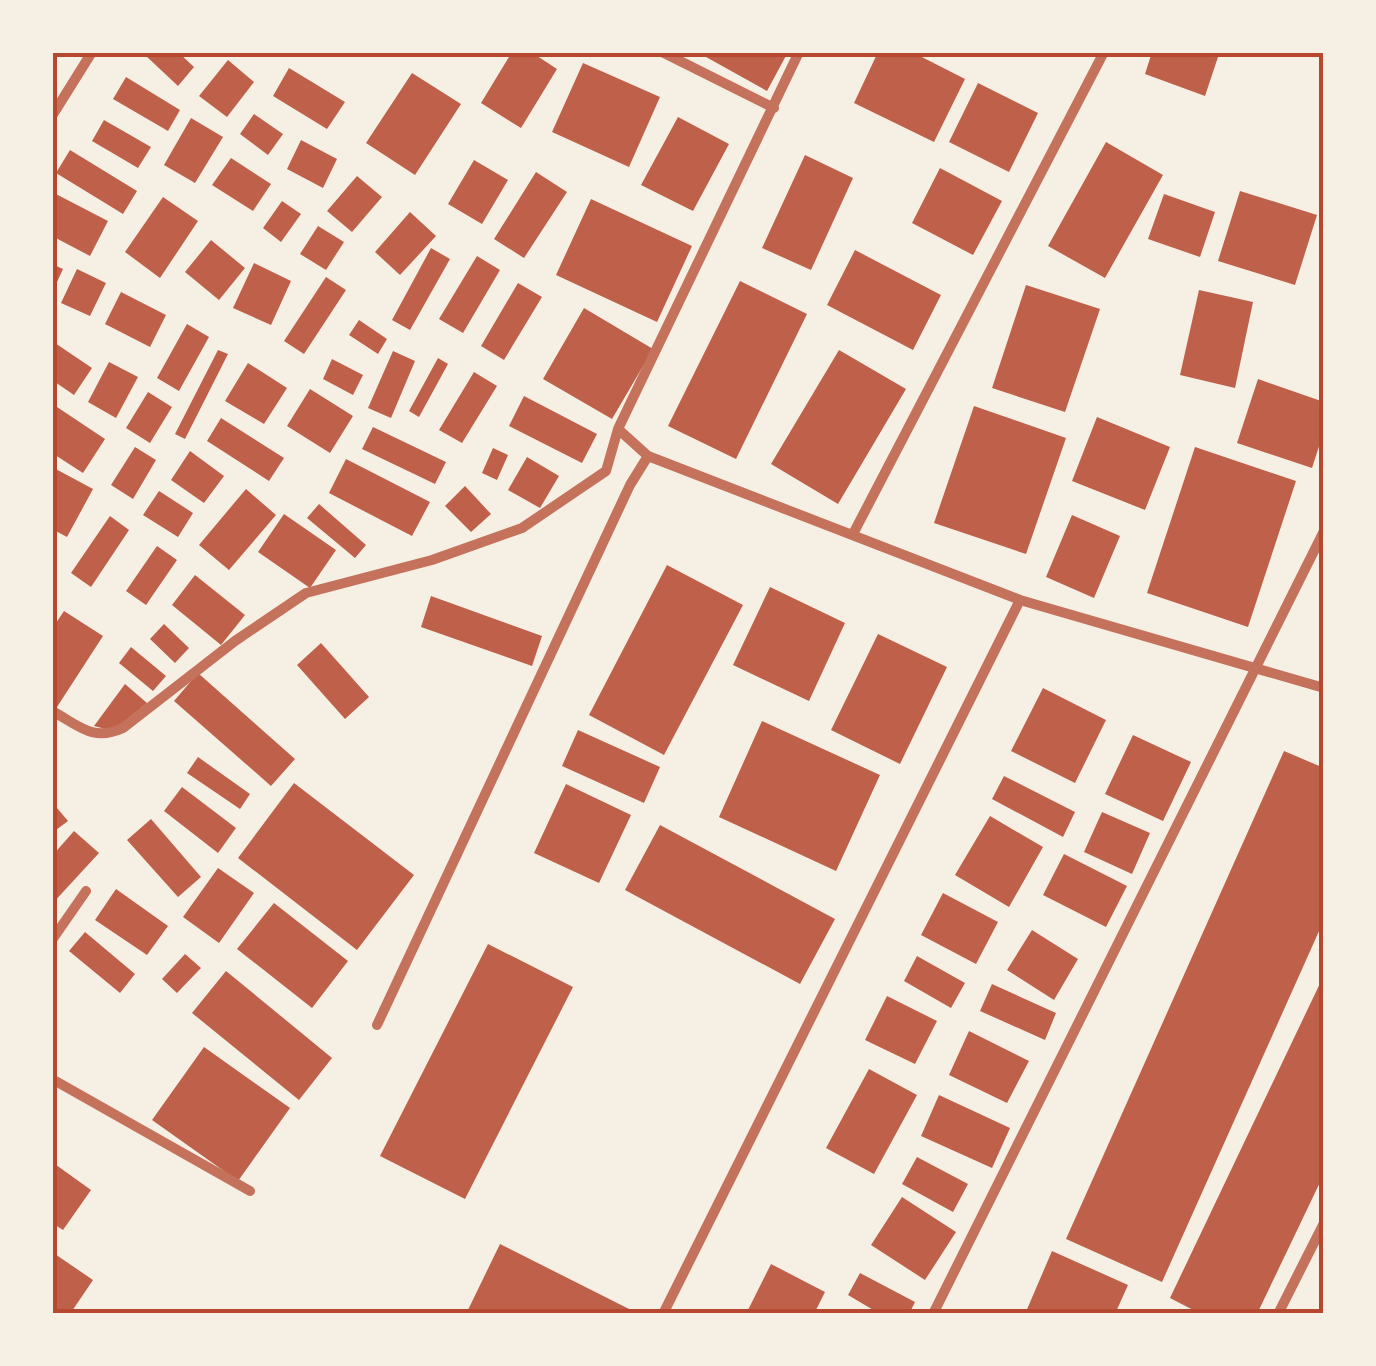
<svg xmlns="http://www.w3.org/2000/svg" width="1376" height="1366" font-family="'Asap Condensed',sans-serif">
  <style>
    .building { fill: #bf614a }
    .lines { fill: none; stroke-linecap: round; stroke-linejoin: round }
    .minor { stroke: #c5725c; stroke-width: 10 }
    .neatline { fill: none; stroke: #b5482f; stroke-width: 4 }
  </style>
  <rect width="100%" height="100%" fill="#f6efe4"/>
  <path class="building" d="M147,52H178L194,67L178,86L145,55Z
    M512,52H531L557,69L521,128L481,103Z
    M697,52H788L767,91Z
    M878,52H912L965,79L934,142L854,103Z
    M1152,52H1207L1218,57L1205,96L1145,74Z
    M228,60L254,82L227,117L199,96Z
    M583,63L660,97L629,167L552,132Z
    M289,68L345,102L327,129L273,96Z
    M412,73L461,104L415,175L366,143Z
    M126,77L180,110L168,131L113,99Z
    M978,83L1038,113L1009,172L949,142Z
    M254,114L283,134L268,155L240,134Z
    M678,117L729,144L693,211L641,185Z
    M191,118L223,137L195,183L164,165Z
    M104,120L151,147L138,168L92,141Z
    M301,140L337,159L323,188L287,169Z
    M1106,142L1163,175L1105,278L1048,246Z
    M70,150L137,191L123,214L56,173Z
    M805,155L853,178L811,270L762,248Z
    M231,158L271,184L253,211L212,185Z
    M474,160L508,180L482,224L448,204Z
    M940,168L1002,201L973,255L912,223Z
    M536,172L567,192L524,258L494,239Z
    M357,176L382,197L352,232L327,211Z
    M1240,191L1317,215L1295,285L1218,261Z
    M52,192L108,221L90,256L52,236Z
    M1164,194L1215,212L1200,257L1148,239Z
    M163,197L198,221L160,278L125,252Z
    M591,199L692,246L657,322L556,275Z
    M282,201L301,214L281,242L263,228Z
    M410,212L436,236L400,275L375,252Z
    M318,226L344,242L326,270L300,254Z
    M211,240L245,268L219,300L185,272Z
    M431,248L450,259L410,330L392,320Z
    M855,250L941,295L913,350L827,305Z
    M477,256L500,270L463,333L439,319Z
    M254,263L291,281L271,325L233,308Z
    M52,264L63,269L52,293Z
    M77,269L106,283L90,316L61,303Z
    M326,277L346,290L304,354L284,341Z
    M740,281L807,314L736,459L668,426Z
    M518,283L542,297L504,360L481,346Z
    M1026,285L1100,309L1065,412L992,388Z
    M1199,290L1253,302L1235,388L1180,375Z
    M121,292L166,315L150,347L105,324Z
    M584,308L653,349L612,419L543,379Z
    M359,320L387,339L378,354L349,335Z
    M187,324L209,337L179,391L157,378Z
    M52,341L92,368L74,395L52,380Z
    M218,350L228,354L185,439L175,434Z
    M839,350L906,389L838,504L771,464Z
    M393,351L415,361L391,418L368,408Z
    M438,358L448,364L419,417L409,411Z
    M332,359L363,375L353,395L323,379Z
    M109,362L138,377L116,418L88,402Z
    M248,363L287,388L264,424L225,401Z
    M474,372L497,386L462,443L439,430Z
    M1258,379L1324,402V431L1312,468L1237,443Z
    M310,389L353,416L330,453L287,426Z
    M148,392L172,407L150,443L126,428Z
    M524,396L597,434L582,463L509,426Z
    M54,405L105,439L83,473L52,453Z
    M974,406L1066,438L1026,554L934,523Z
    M1097,417L1170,447L1145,510L1072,481Z
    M221,418L284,458L269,481L207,441Z
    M373,427L446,462L435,484L362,449Z
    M135,447L156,460L133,499L111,485Z
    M1195,447L1296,481L1248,627L1147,593Z
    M493,448L508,455L497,480L482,473Z
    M190,451L224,476L204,503L171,480Z
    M527,457L559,476L540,508L508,490Z
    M346,459L430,502L412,536L329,493Z
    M52,467L93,489L67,537L52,529Z
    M465,486L491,514L471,532L445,506Z
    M246,489L276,515L229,570L199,545Z
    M159,491L193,513L178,537L143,515Z
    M319,504L366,545L355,558L307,518Z
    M284,514L336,550L310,588L258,552Z
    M1072,515L1120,536L1094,598L1046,577Z
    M110,516L129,530L91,587L71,573Z
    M157,546L177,560L146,605L126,591Z
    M667,565L743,605L664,755L589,715Z
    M195,575L245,615L221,645L172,605Z
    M770,587L845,623L809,701L733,665Z
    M431,596L542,636L532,666L421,627Z
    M64,611L103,636L57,707L52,704V629Z
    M164,624L189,648L175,663L150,639Z
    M878,634L947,667L900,764L831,730Z
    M321,643L369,697L345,719L297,665Z
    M131,647L166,676L153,691L119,663Z
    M198,673L295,759L271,786L174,701Z
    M125,684L147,703L113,731L94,726Z
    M1043,688L1106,720L1075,783L1011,751Z
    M762,721L880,775L836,871L719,817Z
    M578,730L660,767L644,803L562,766Z
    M1133,735L1191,762L1163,821L1105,794Z
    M1284,751L1324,768V920L1162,1282L1066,1239Z
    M198,757L250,794L240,809L187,773Z
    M1004,776L1075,812L1063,837L992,799Z
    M294,783L414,875L357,950L238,858Z
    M566,784L631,815L599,883L534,853Z
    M182,787L236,828L218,853L164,811Z
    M52,802L68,821L52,833Z
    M1102,812L1150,833L1132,874L1084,852Z
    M990,816L1043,847L1009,907L955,875Z
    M151,819L201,877L178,897L127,840Z
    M660,825L835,919L800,984L625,890Z
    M74,831L99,853L52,904V856Z
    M1064,854L1127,886L1106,927L1043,895Z
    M218,868L254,893L219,943L183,917Z
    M116,889L168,926L147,955L95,920Z
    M943,893L998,922L976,964L921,935Z
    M274,903L348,961L312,1008L237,949Z
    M1032,930L1078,959L1054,1000L1007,970Z
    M85,932L135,974L120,993L69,951Z
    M488,944L573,987L465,1199L380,1156Z
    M185,954L201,968L177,993L162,979Z
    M917,956L965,983L951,1008L904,981Z
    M226,971L332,1058L299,1100L192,1013Z
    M1324,975V1174L1257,1314H1201L1170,1298Z
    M992,984L1056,1013L1045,1040L980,1011Z
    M887,996L937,1021L915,1064L865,1040Z
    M969,1031L1029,1061L1007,1103L949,1075Z
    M204,1047L290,1108L238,1181L152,1120Z
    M869,1069L917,1095L874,1174L826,1148Z
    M939,1095L1010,1128L992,1168L921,1136Z
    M917,1157L968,1184L953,1212L902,1184Z
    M52,1162L91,1190L63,1230L52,1223Z
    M902,1197L956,1232L925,1280L871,1245Z
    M500,1244L639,1314H466Z
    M1052,1251L1128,1285L1115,1314H1025Z
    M52,1252L93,1280L70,1314H52Z
    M771,1264L825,1292L814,1314L747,1312Z
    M860,1273L915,1302L909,1314H880L848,1295Z"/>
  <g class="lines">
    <path class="minor" d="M662,52L774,108
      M52,116L92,52
      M618,429L648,456L1020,600L1324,688
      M853,534L1104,52
      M52,711C80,726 93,742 123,728L235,641L306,593L432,560L522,528L606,471L618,429L799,52
      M52,940L86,891
      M377,1025L630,485L648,456
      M52,1079L250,1191
      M663,1314L1020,600
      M933,1314L1324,531
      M1278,1314L1324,1223"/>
  </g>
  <rect width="1376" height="1366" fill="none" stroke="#f6efe4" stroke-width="110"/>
  <rect x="55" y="55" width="1266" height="1256" class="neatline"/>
</svg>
